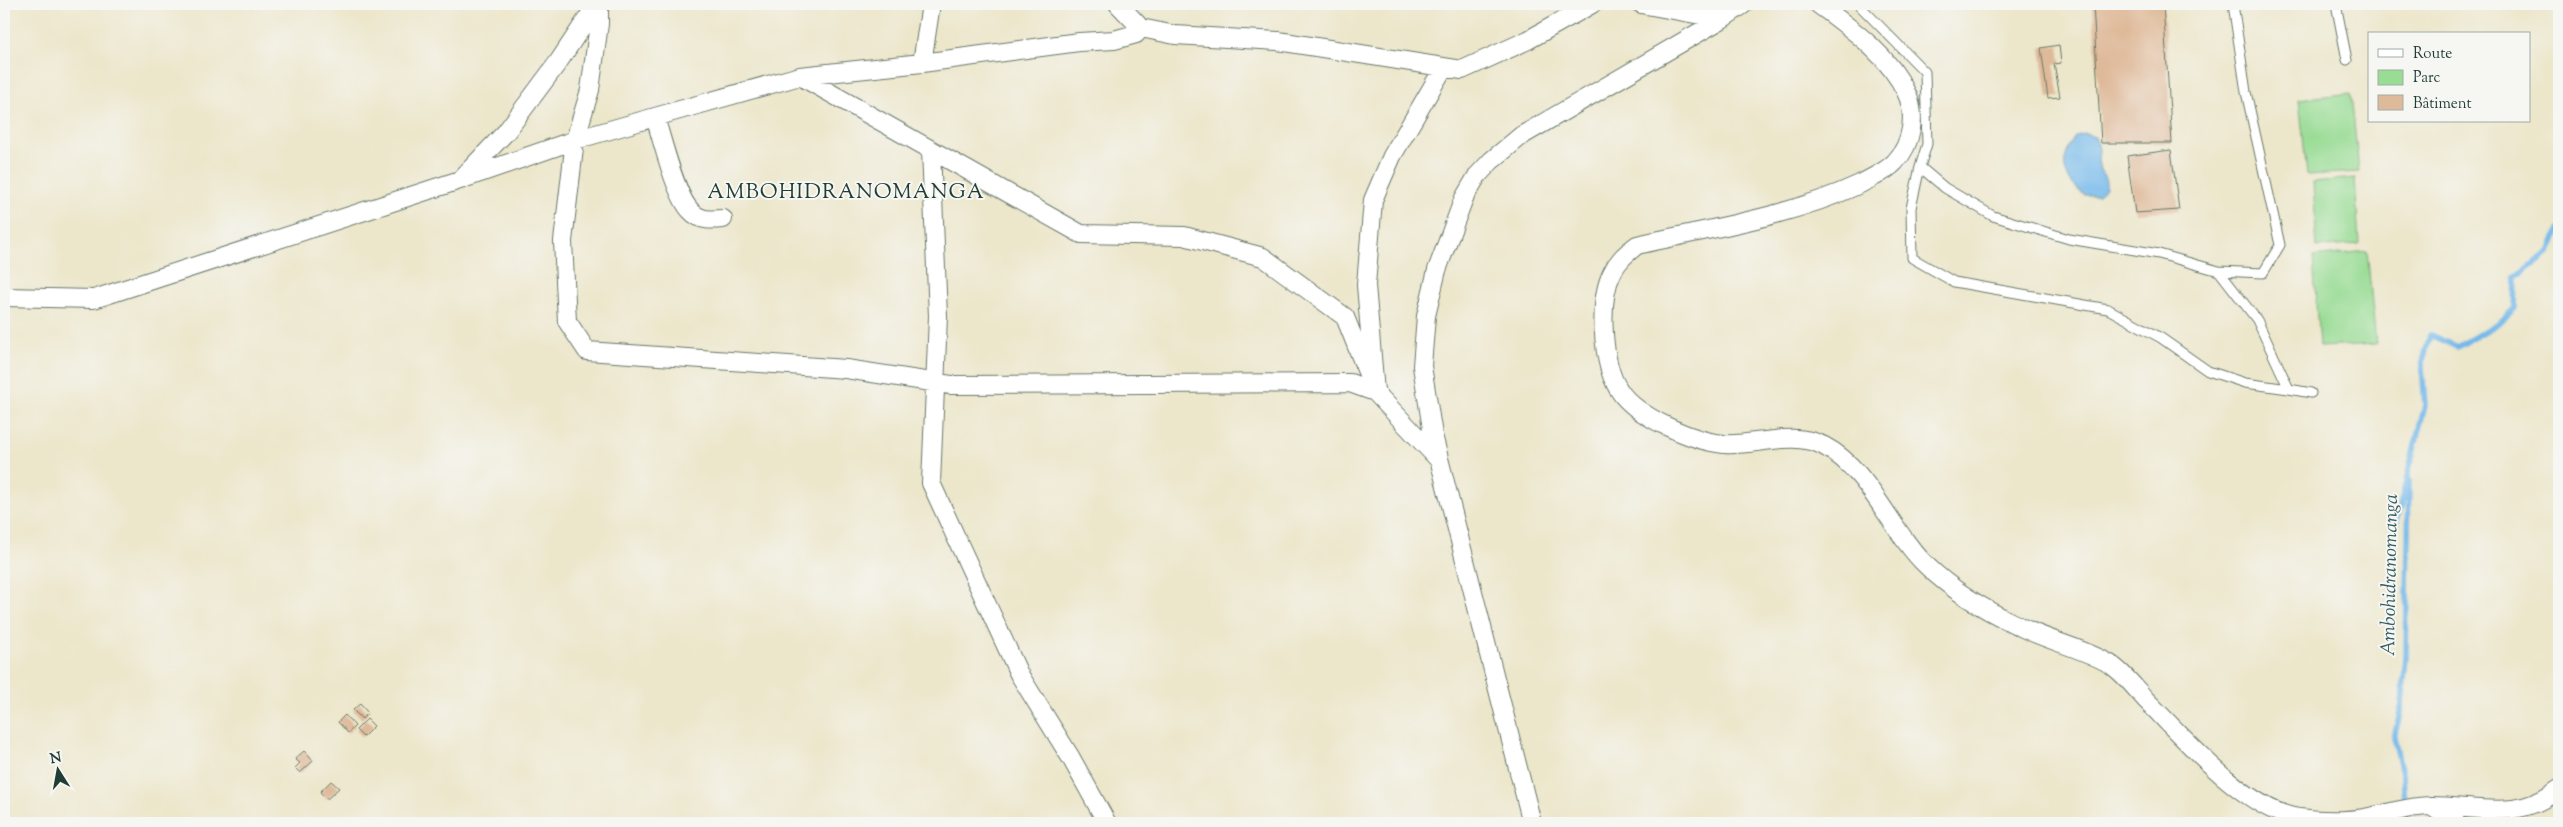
<svg xmlns="http://www.w3.org/2000/svg" width="2563" height="827" font-family="'Sorts Mill Goudy',serif">
  <style>
    .green { fill: #99dc94; stroke: #5c8c64 }
    .water { fill: #75b9eb; stroke: #4a7b90 }
    .lines { fill: none; stroke-linecap: round; stroke-linejoin: round }
    .stream { stroke: #75b9eb; stroke-width: 5.5 }
    .building { fill: #dfba9a }
    .lane-casing { stroke: #677868; stroke-width: 11 }
    .street-casing { stroke: #677868; stroke-width: 20 }
    .lane { stroke: #fff; stroke-width: 9 }
    .street { stroke: #fff; stroke-width: 18 }
    .labels { text-anchor: middle; dominant-baseline: central; stroke-width: 4; stroke-linejoin: round; paint-order: stroke }
    .water-label { font-size: 20px; font-style: italic; fill: #345c62; stroke: #f6f6f2 }
    .quarter-label { font-size: 21px; letter-spacing: 1px; fill: #1f3d34; stroke: #f6f6f2 }
  </style>
  <rect width="100%" height="100%" fill="#f6f6f2"/>
  <filter id="ink" filterUnits="userSpaceOnUse"><feTurbulence type="fractalNoise" baseFrequency=".02" numOctaves="2"/><feDisplacementMap in="SourceGraphic" scale="10" xChannelSelector="R" yChannelSelector="G"/><feConvolveMatrix kernelMatrix="1 2 1 2 8 2 1 2 1" color-interpolation-filters="sRGB"/></filter>
  <filter id="wash" filterUnits="userSpaceOnUse"><feTurbulence type="fractalNoise" baseFrequency=".0096" numOctaves="4" result="noise"/><feDisplacementMap in="SourceGraphic" scale="20" xChannelSelector="R" yChannelSelector="G"/><feGaussianBlur stdDeviation="1.12" result="paint"/><feColorMatrix in="noise" values="0 0 0 0 0 0 0 0 0 0 0 0 0 0 0 0 0 1.4 0 .05"/><feComposite in="paint" operator="in"/></filter>
  <g filter="url(#wash)">
    <rect width="100%" height="100%" fill="#ece6ca"/>
    <path class="green" d="M2351,93L2359,172L2307,175L2299,99Z
      M2355,178L2359,244L2317,248L2313,182Z
      M2367,251L2376,344L2319,347L2313,257Z"/>
    <path class="water" d="M2086,134L2095,137C2103,154 2096,152 2099,165C2100,175 2107,173 2106,188L2098,195H2084C2060,175 2060,162 2075,136Z"/>
    <g class="lines">
      <path class="stream" d="M2407,823L2403,777L2394,738L2402,705L2406,657L2409,481L2393,534L2425,405L2422,366L2430,335L2457,347L2499,323L2515,308L2516,277L2550,252L2559,230"/>
    </g>
    <g id="blocks">
      <path class="building" d="M2093,4H2163L2172,143H2101Z
        M2059,45L2061,63L2054,64L2060,97L2048,98L2041,48Z
        M2171,150L2179,210L2135,213L2127,156Z
        M360,704L368,713L362,719L353,710Z
        M345,715L355,726L348,733L338,722Z
        M367,719L374,726L363,737L356,730Z
        M304,751L313,761L300,773L295,768L300,763L295,759Z
        M331,781L339,788L327,799L320,792Z"/>
    </g>
  </g>
  <g filter="url(#ink)">
    <use href="#blocks" fill-opacity="0" stroke="#677868" stroke-width="1"/>
    <g class="lines">
      <defs>
        <path id="lane" d="M1858,4L1925,72L1927,144L1920,167L1945,188L1993,216L2069,239L2159,254L2219,271L2257,320L2289,389L2311,393
          M2336,4L2347,60
          M1920,167L1911,208L1912,258L1954,282L2108,309L2161,338L2208,371L2245,383L2289,389
          M2219,271L2263,273L2280,245L2246,92L2233,4"/>
        <path id="street" d="M599,4V24L590,90L575,140L563,241L567,321L587,351L846,369L951,385L1350,383L1375,392
          M1118,4L1141,28L1175,35L1278,41L1462,70L1528,40L1592,4
          M1641,4L1722,19
          M1818,4C1850,28 1888,54 1906,92C1917,114 1912,144 1895,162C1886,172 1871,178 1860,184C1789,217 1712,228 1637,245C1626,254 1618,260 1612,273C1598,301 1602,364 1619,390C1636,417 1693,441 1724,444C1757,446 1793,430 1824,446C1869,469 1891,532 1927,566C1952,590 1985,610 2017,625C2047,641 2081,647 2110,664C2124,673 2135,688 2146,700C2184,738 2246,811 2299,818C2321,821 2348,821 2369,817C2390,813 2410,806 2431,806C2480,806 2517,822 2559,789
          M922,63L1079,42L1114,40L1136,34L1141,28
          M800,76L1081,234L1184,236L1263,257L1345,317L1375,392
          M655,117C662,139 676,197 691,211C700,221 711,220 723,219
          M931,150L938,316L931,483L1019,674L1071,758L1107,823
          M462,178L506,132L559,61L597,4
          M4,297L94,299L460,180L575,140L655,117L800,76L922,63L931,4
          M1439,460L1375,392L1366,285L1373,200L1392,156L1444,67
          M2431,806L2456,823
          M1532,823L1433,435L1422,366L1426,316L1437,270L1464,198L1477,176L1491,161L1521,136L1722,19L1744,4"/>
      </defs>
      <use href="#lane" class="lane-casing"/>
      <use href="#street" class="street-casing"/>
      <use href="#lane" class="lane"/>
      <use href="#street" class="street"/>
    </g>
  </g>
  <g class="labels">
    <g class="water-label">
      <text transform="translate(2391 575) rotate(-89)">Ambohidranomanga</text>
    </g>
    <g class="quarter-label">
      <text x="846" y="193">AMBOHIDRANOMANGA</text>
    </g>
  </g>
  <rect width="2563" height="827" fill="none" stroke="#f6f6f2" stroke-width="20"/>
  <rect x="2368" y="32" width="162" height="90" fill="#f6f6f2" stroke="#a0aca6"/>
  <rect x="2378" y="49" width="25" height="8" fill="#ffffff" stroke="#a0aca6"/>
  <text x="2413" y="58" font-size="15" fill="#1f3d34">Route</text>
  <rect x="2378" y="70" width="25" height="15" fill="#99dc94" stroke="#a0aca6"/>
  <text x="2413" y="82" font-size="15" fill="#1f3d34">Parc</text>
  <rect x="2378" y="95" width="25" height="15" fill="#dfba9a" stroke="#a0aca6"/>
  <text x="2413" y="108" font-size="15" fill="#1f3d34">Bâtiment</text>
  <g transform="translate(58 770) rotate(349)" stroke="#f6f6f2" stroke-width="4" paint-order="stroke">
  <path d="M0-4L9 19L0 12L-9 19Z" fill="#1f3d34"/>
  <text y="-8" font-size="14" font-weight="bold" text-anchor="middle" fill="#1f3d34">N</text>
  </g>
</svg>
